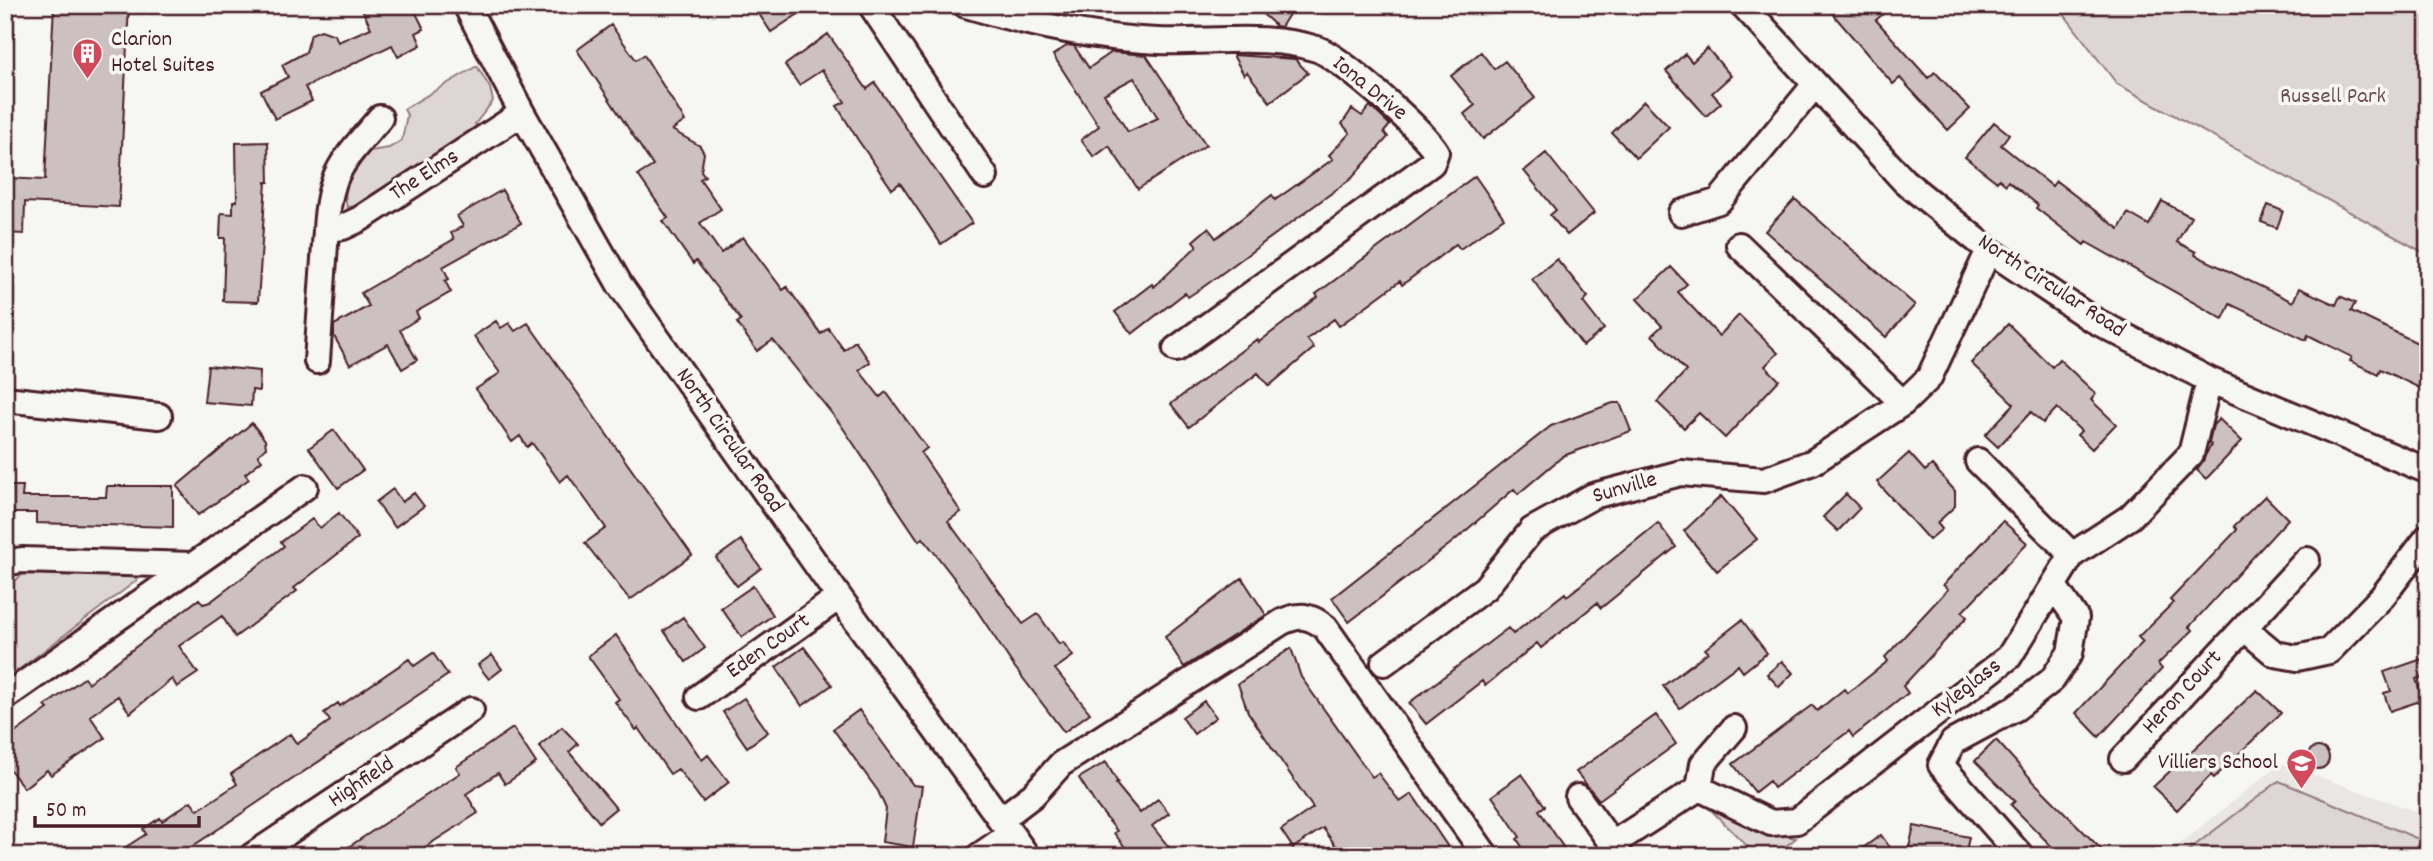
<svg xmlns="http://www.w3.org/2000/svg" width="2433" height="861" font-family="Dekko,sans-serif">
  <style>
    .built { fill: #e9e6e3 }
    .green { fill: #ddd6d5; stroke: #947a80; stroke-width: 2 }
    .building { fill: #ccc1c0; stroke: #4a1f2b; stroke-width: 2; fill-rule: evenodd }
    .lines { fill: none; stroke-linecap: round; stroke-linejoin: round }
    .minor-casing { stroke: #4a1f2b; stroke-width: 30 }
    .minor { stroke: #f6f6f2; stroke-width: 24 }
    .labels { text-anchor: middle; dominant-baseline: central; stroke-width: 7; stroke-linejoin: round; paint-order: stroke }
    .poi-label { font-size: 23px; fill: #4a1f2b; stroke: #f6f6f2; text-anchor: start }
    .street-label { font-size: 23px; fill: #4a1f2b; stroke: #f6f6f2 }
    .park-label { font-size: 23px; fill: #6f4d56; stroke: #f6f6f2 }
  </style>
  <rect width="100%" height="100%" fill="#f6f6f2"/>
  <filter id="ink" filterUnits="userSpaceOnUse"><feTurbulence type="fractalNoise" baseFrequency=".0143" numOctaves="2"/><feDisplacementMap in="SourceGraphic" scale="14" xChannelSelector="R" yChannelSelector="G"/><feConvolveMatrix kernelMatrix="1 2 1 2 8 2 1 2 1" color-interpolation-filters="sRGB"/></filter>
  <g filter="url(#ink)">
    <path class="built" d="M2281,763L2428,816V856H2165Z"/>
    <path class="green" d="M2057,5H2428V255L2117,84Z
      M477,66L490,88L493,101L475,124L483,129L360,206L347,207C340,185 357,168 370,151L389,148L402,140L407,115L404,109Z
      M74,569L138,575L136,581L5,680V616L12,582L24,574L73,575Z
      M2279,781L2421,840L2425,856H2181Z
      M1710,809L1757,830L1796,838L1774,856H1757Z"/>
    <path class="building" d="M54,5H129L119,207L25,202L24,234L5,233V178L45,180Z
      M360,5H412L424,29L416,33L421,45L398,57L392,45L305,87L312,101L275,119L261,91L288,77L282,65L306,52L311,34L321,30L335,35L338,42L371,28Z
      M753,5H812L771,32Z
      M1253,5H1295L1281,27L1276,26Z
      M1825,5H1893L1876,20L1928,78L1935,72L1970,109L1948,130L1900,78L1893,84Z
      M611,25L636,60L644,55L685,121L672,130L700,146L704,153L701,171L705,176L700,179L721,209L700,223L721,253L743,237L783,290L787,287L821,334L828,328L844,350L855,341L870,362L859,370L880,397L886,392L927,448L921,453L961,512L948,521L1023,624L1038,614L1059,644L1063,642L1073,656L1055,669L1090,713L1064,732L1013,665L964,591L923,538L919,541L841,425L773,340L757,351L737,323L741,320L696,261L693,264L663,221L668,218L638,175L653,166L577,50Z
      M828,34L867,89L875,83L972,223L941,244L900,183L892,189L858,140L837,106L845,102L822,70L799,85L785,65Z
      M1068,45L1074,46L1089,68L1112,52L1146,55L1206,145L1138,189L1109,146L1094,157L1081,140L1099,126L1053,55ZM1134,78L1158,118L1128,132L1104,94Z
      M1707,48L1731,76L1712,93L1721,103L1706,116L1666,71L1685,54L1692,62Z
      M1481,52L1494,69L1505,61L1535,98L1483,139L1464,114L1475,105L1451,76Z
      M1233,55L1295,59L1308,73L1270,102L1247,72L1244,75Z
      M1644,101L1669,127L1636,158L1612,133Z
      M1370,106L1390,125L1384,132L1388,137L1352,178L1206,285L1188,297L1185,293L1132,334L1115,312L1152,284L1154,287L1197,246L1193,241L1208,228L1216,238L1272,195L1275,200L1333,159L1329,155L1350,133L1342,124L1352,109L1362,116Z
      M1994,122L2009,134L2001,145L2052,186L2056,181L2119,229L2128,213L2149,225L2162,201L2191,217L2177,242L2196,252L2195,255L2293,302L2299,288L2336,305L2340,296L2355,303L2351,311L2428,348V392L2380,369L2378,374L2350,361L2352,357L2308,335L2306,340L2230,304L2223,319L2086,242L2084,245L2036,208L2038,205L2008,181L2006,185L1999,179L1997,182L1965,157Z
      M268,142L269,182H266L258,302L223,301L225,238H220L221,213L233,214V201H237L236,143Z
      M1546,153L1594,213L1567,235L1550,215L1556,210L1524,171Z
      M1475,176L1504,218L1460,249L1456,244L1402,285L1400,281L1339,326L1334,319L1307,339L1314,348L1269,386L1258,373L1189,427L1171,404L1257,339L1259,342L1318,297L1316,294Z
      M502,190L521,223L443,267L449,279L445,281L451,292L416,312L419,318L400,330L417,360L402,369L388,344L350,365L334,336V325L369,306L361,293L454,239L451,233L463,226L457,216Z
      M1795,199L1915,305L1886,337L1765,231Z
      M2268,205L2283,211L2277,228L2261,222Z
      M1557,259L1588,297L1583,302L1604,329L1583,346L1532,279Z
      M1671,267L1687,284L1678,292L1719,336L1739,315L1778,353L1765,366L1779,380L1725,438L1699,413L1684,428L1657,402L1686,371L1652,335L1662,326L1637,299Z
      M496,321L501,328L509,323L515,331L528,323L692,555L630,600L585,543L606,528L586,500L568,475L560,482L532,443L527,447L520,436L512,442L476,389L500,373L474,336Z
      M2008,324L2052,367L2059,359L2096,394L2091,400L2116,424L2092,449L2077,435L2081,431L2057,408L2043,423L2031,412L1998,447L1985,435L2014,404L1971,363Z
      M208,366L260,371L259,391L252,390L251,406L204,402Z
      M1613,403H1620L1631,431L1563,456L1518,494L1514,489L1454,541L1349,622L1332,598L1551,426Z
      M2219,419L2242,441L2206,479L2197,470L2211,445L2209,442L2213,425Z
      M252,423L265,440L266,448L258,455L262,460L245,474L249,479L198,515L177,486Z
      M334,430L363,470L338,488L309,448Z
      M1909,453L1925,471L1932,465L1955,491V506L1937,523L1942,529L1929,540L1877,482Z
      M5,486H23L22,497H106L107,486H173V527L36,523V513H5Z
      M393,489L402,502L414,493L424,506L395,527L376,502Z
      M1846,494L1860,508L1838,531L1823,517Z
      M1721,496L1757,539L1717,571L1684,531Z
      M2265,496L2288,519L2189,627L2193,630L2158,664L2162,669L2099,737L2076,713L2143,642L2138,637L2173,603L2170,600L2237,530L2234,526Z
      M339,513L358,538L294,588L297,591L235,637L222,616L179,646L198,673L177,687L172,679L130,713L118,696L90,716L105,738L51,775L47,770L24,788L5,763V740L48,709L45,706L84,678L88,683L199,599L203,604L210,602L284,546L281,542L312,519L320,528Z
      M2003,521L2027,543L1962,612L1967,617L1903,686L1908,693L1853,737L1849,731L1774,788L1769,781L1755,792L1733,764L1812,705L1817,711L1844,689L1848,693L1888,661L1885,657L1948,589L1943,585Z
      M1658,523L1676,547L1601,608L1597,603L1541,648L1537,643L1485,686L1482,681L1426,724L1409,703L1508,628L1513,634L1565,593L1567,596Z
      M741,540L761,568L737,586L716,558Z
      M1242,578L1266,615L1184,667L1165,637Z
      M753,586L773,615L742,637L721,608Z
      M683,617L705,648L686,662L664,631Z
      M1742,620L1767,653L1743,672L1738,665L1680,708L1663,686L1708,652L1705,649Z
      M616,635L702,760L708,755L729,782L703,802L678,769L670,774L638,728L636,730L615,702L619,699L588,656Z
      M804,647L832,685L802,706L776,667Z
      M1291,648L1301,677L1372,777L1378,773L1400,802L1412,794L1454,856H1343L1323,828L1293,848L1281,830L1313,808L1248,712L1238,684Z
      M433,653L448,675L178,856H112L146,834L143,829L160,818L162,821L191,801L198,810L237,784L231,774L290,734L297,744L330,721L324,713L338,703L340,706L409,659L414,666Z
      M492,655L502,669L489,679L478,665Z
      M2428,657V675L2416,679L2423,700L2390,711L2384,693L2391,691L2384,672Z
      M1782,661L1793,673L1779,687L1767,674Z
      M2257,690L2281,713L2214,778L2211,775L2177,810L2153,787Z
      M744,698L768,732L747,747L723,712Z
      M1204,701L1216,717L1194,734L1182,717Z
      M859,710L913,785L922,786L913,847L882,842L886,809L878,791L833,729Z
      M1656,715L1676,744L1599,800L1576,772Z
      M562,727L578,744L569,752L616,808L599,822L539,746Z
      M513,728L536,763L505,784L498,773L466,794L478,813L411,856H335L460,773L456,767Z
      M1996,740L2034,782L2108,856H2061L2011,805L2015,801L1975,761Z
      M2307 758a11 11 0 1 1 22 0a11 11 0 1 1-22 0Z
      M1106,762L1118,783L1116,784L1140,813L1158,799L1169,813L1152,826L1176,856H1132L1114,833L1117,831L1096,805L1079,778Z
      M1522,774L1545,806L1539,810L1565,850L1555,856H1528L1517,839L1520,837L1492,796Z
      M1914,826L1969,837L1965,856H1907Z
      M1881,835L1896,856H1852Z"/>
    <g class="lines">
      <defs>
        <path id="minor" d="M466,5L522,113L620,285L839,597L1027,856
          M871,5L985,176
          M966,5C1028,24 1093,38 1158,41C1209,43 1268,33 1317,49C1339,56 1424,131 1436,152L1432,163L1176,349
          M1743,5L1904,181L1989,250L2090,318L2209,380L2428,471
          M1681,213L1719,201L1814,86
          M326,230C329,170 343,162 380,118
          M1739,245L1903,403
          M317,361L326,230L343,227L360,219L522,113
          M5,399L159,416
          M1978,461L2072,555
          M5,563L22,560L193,565
          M2244,628L2307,560
          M1384,663L1485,588L1532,530L1593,496L1681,473L1764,480L1813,462L1903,403L1929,378L1989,250
          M5,697L305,487
          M699,697L839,597
          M2123,759L2244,628L2275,654L2297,658L2329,651L2382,597L2428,537
          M1699,788L1703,764L1734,728
          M1578,797L1612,844
          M1000,820L1033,795L1061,764L1282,622C1300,614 1309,615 1325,627L1486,856
          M252,856L471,710
          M979,856L1011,834
          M1620,856L1612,844L1699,788L1771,823L1797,821L2009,657L2072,555L2130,517L2191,454L2209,380
          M2021,856L1941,765L1953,742L2016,708L2052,680L2070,653L2076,618L2054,586"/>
      </defs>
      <use href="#minor" class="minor-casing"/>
      <use href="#minor" class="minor"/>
    </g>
  </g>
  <defs>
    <symbol id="building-pin" viewBox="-11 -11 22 30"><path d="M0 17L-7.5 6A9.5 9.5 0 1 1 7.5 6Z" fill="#d1495b" stroke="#f6f6f2"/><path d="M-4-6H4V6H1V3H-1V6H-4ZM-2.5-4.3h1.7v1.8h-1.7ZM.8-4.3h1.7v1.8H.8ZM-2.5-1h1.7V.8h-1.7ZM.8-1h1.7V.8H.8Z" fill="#fff"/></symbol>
    <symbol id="school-pin" viewBox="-11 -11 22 30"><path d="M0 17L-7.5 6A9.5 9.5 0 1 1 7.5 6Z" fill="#d1495b" stroke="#f6f6f2"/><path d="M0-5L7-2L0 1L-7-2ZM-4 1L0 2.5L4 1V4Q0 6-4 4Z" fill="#fff"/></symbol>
  </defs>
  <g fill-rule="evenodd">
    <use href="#building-pin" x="70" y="36" width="35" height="47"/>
    <use href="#school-pin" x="2284" y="746" width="35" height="47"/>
  </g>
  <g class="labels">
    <g class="poi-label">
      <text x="111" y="40">Clarion<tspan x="111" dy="26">Hotel Suites</tspan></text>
      <text x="2278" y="763" text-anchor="end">Villiers School</text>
    </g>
    <g class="street-label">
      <text transform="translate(1369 89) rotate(39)">Iona Drive</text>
      <text transform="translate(425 176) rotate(-33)">The Elms</text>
      <text transform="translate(2051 287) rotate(33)">North Circular Road</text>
      <text transform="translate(729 441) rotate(55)">North Circular Road</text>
      <text transform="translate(1625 489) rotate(-16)">Sunville</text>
      <text transform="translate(769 647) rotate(-35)">Eden Court</text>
      <text transform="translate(1967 689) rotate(-38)">Kyleglass</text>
      <text transform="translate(2183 693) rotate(-47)">Heron Court</text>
      <text transform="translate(362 783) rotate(-34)">Highfield</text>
    </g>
    <g class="park-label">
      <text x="2333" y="97">Russell Park</text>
    </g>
  </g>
  <rect width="2433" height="861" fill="none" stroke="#f6f6f2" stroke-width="28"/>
  <rect x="14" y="14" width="2405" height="833" fill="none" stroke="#4a1f2b" stroke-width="2.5" filter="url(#ink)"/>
  <path d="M35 816v10h164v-10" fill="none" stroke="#4a1f2b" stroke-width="3.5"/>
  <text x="46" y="816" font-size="21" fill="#4a1f2b" stroke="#f6f6f2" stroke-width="5" paint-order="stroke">50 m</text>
</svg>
